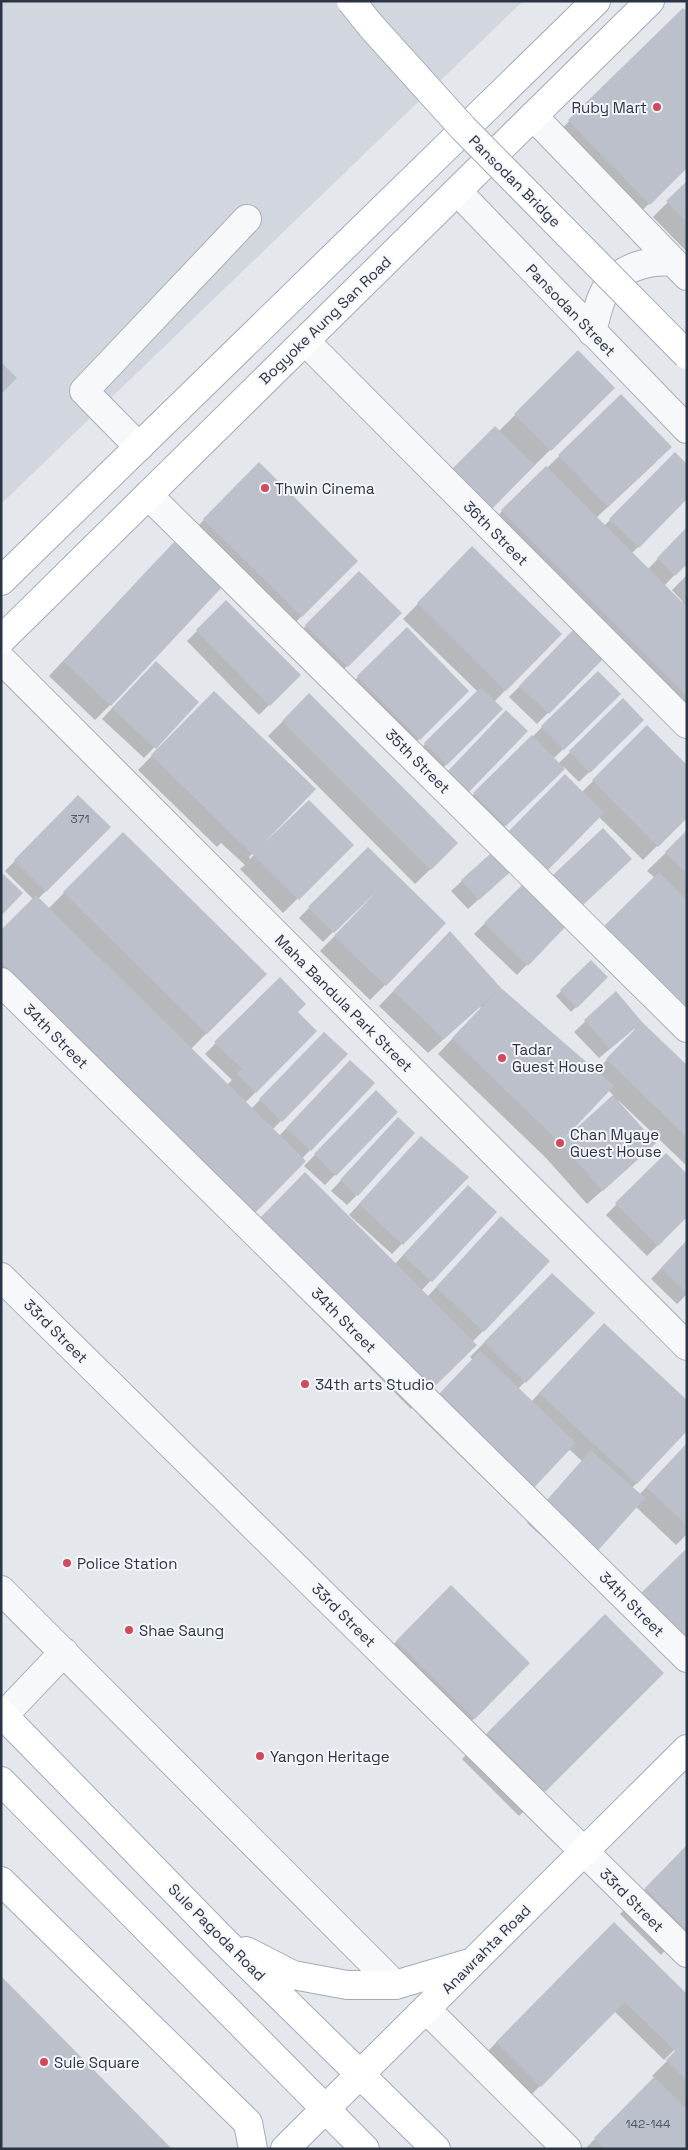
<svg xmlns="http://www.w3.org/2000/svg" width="688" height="2150" font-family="'Space Grotesk',sans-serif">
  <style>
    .built { fill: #d2d6de }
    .shadow { fill: #0003; fill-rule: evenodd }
    .building { fill: #bbc0ca }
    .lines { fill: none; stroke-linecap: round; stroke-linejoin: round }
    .minor-casing { stroke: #a9aeb7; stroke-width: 30 }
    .major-casing { stroke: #a3abb8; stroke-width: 30 }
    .minor { stroke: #f7f8fa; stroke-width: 28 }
    .major { stroke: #fff; stroke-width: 28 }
    .major-bridge-casing { stroke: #a3abb8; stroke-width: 30; stroke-linecap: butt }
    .major-bridge { stroke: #fff; stroke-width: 28 }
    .poi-dot { fill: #d1495b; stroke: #f4f6f9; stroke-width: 2 }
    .labels { text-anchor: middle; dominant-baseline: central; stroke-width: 4; stroke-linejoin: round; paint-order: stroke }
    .number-label { font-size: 12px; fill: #4f5766 }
    .poi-label { font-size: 15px; fill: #2b3445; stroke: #f4f6f9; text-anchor: start }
    .street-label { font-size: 15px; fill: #2b3445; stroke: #f4f6f9 }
  </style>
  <rect width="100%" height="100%" fill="#e4e7ec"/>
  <path class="built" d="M1,1H523L1,504Z"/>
  <path class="shadow" d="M683,10L687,167L626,226L546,144Z
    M687,183V252L653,217Z
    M578,352L613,388L480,519L499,431Z
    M621,396L656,462L596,518L604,526L675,454L687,497L632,553L648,569L687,529V562L664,586L681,603L683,602L672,590L687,575V716L484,529Z
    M259,464L356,561L287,631L189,535Z
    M159,558L110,705L95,720L49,676Z
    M458,563L560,634L494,702L501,709L436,775L415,754L478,692L403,619Z
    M359,572L400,613L332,681L292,640Z
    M226,602L299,675L259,715L187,641Z
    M575,631L602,658L537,724L509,697Z
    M598,672L619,694L553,759L558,764L623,700L642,720L579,782L564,767L495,836L464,804Z
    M145,673L198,702L144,758L102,719Z
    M358,677L468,691L404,754L343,691Z
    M214,692L314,789L249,857L250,859L309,801L352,845L283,913L240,869L245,865L221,843L217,847L138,770Z
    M309,695L457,843L415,884L268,736Z
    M496,722L469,791L458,802L438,782Z
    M647,727L687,816L643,860L599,817L514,867L468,909L451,891L496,850L582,792Z
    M78,797L109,827L38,899L48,909L123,834L265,974L191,1049L227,1085L232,1080L205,1054L280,979L296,1012L315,1031L245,1103L251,1109L324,1034L346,1054L272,1130L279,1136L340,1072L310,1150L236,1230L1,998V931L33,899L5,871Z
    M687,832V1032L590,942L655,878L647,871Z
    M368,849L392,873L323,942L299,918Z
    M526,883L567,923L517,975L474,934Z
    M379,890L385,985L370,1000L320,951Z
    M435,948L500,989L595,1072L636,1030L635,1028L599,1058L574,1032L616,993L641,1023L687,1067V1166L619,1101L618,1102L639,1158L587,1204L546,1158L438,1054L481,1008L480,1007L428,1053L379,1006ZM608,1090L614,1096L563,1141L562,1139Z
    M591,962L606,977L571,1012L556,996Z
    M376,1092L396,1112L325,1185L304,1166Z
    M388,1129L357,1195L347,1205L331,1191Z
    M410,1148L467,1177L392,1254L349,1215Z
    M666,1155L687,1216L647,1256L606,1215Z
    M457,1197L495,1212L421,1291L427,1297L487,1233L483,1331L472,1342L475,1345L411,1409L241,1238L395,1264Z
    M687,1241V1294L677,1304L651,1279Z
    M552,1274L593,1313L518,1389L531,1402L589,1340L687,1429L632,1488L639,1495L687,1444V1534L676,1545L635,1506L578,1569L527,1523L582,1461L569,1449L513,1506L419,1416L473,1360L470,1357Z
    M451,1586L528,1663L460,1733L382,1656Z
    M605,1616L662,1673L519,1816L462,1759Z
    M687,1847V1960L671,1944L661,1955L620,1914Z
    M614,1924L687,2037L664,2060L614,2011L530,2096L486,2053Z
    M687,2041V2149H585L655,2078L652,2076Z"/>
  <path class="building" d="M683,8L687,12V168L650,205L568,120Z
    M687,181V222L666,201Z
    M578,350L615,388L551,451L514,414Z
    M1,362L17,378L1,394Z
    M621,394L672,447L608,507L558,455Z
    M495,426L535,465L491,510L451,470Z
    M675,452L687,464V499L639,548L609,519Z
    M259,462L358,561L302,617L203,519Z
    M546,466L687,607V696L501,510Z
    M687,527V564L675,576L657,558Z
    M174,542L222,587L111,706L63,661Z
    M472,546L562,634L506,691L417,603Z
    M359,571L402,613L348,667L305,625Z
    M226,600L301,675L270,706L196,630Z
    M407,627L469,691L420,740L357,676Z
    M574,629L604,658L549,714L519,686Z
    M156,661L199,702L156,749L112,708Z
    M598,671L621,694L564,750L541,726Z
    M481,687L503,709L447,765L424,743Z
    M214,691L316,789L265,842L309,800L354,845L299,900L151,755Z
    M309,693L458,843L431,870L282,721Z
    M623,698L644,720L590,773L569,751Z
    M506,710L528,731L469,792L448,771Z
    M647,725L687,765V818L658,847L592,780Z
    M532,735L565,769L506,826L473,793Z
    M565,774L604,813L547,871L508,832Z
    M78,795L111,827L46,892L14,860Z
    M603,828L632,859L582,906L553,875Z
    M687,830V874L665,852Z
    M123,832L267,974L207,1034L63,892Z
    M368,847L446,923L386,986L334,936L377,891L334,933L308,907Z
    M498,847L517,866L479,900L461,880Z
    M1,872L23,893L1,916Z
    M659,872L687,901V1011L604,926Z
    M526,881L569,923L528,966L484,923Z
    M36,895L306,1161L255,1213L1,962V930Z
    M450,931L501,988L614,1086L563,1140L613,1095L656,1143L603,1191L560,1143L452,1038L496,992L444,1039L393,991Z
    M591,960L608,977L577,1008L560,990Z
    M280,977L306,1004L298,1012L317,1031L256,1093L236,1074L242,1069L214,1042Z
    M616,991L642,1022L687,1065V1137L606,1059L641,1023L610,1049L584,1020Z
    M324,1032L348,1054L282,1122L259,1099Z
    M350,1060L375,1083L311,1151L286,1128Z
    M376,1090L398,1112L336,1176L314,1154Z
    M398,1117L415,1133L358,1196L340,1180Z
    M421,1136L469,1177L403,1245L359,1204Z
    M666,1153L687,1174V1217L658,1246L615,1203Z
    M305,1172L477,1345L430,1391L259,1219Z
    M468,1185L497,1212L432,1282L403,1255Z
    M501,1216L550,1261L484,1332L436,1287Z
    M687,1240V1293L661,1268Z
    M552,1273L595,1313L526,1383L484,1342Z
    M604,1323L687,1400V1431L637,1484L539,1393Z
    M480,1351L576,1443L529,1493L433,1400Z
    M687,1443V1526L646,1487Z
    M591,1450L645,1498L594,1555L540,1508Z
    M687,1548V1646L638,1596Z
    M451,1585L530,1663L475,1719L396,1641Z
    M605,1614L664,1673L545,1792L487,1733Z
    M687,1845V1930L645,1888Z
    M614,1922L687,1994V2081L666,2060L675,2051L625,2002L541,2087L496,2042Z
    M1,1976L172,2149H1Z
    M654,2077L687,2109V2149H604L594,2138Z"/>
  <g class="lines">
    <defs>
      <path id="minor" d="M533,116L687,276
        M457,191L687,429
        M592,332C596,318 599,297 609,285C624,266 651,260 673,262
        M305,341L687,724
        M139,447L84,391L247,219
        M148,495L687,1028
        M1,659L687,1346
        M1,982L687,1658
        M1,1277L687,1953
        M1,1590L395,1985
        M4,1715L64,1652
        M426,2009L567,2149"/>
      <path id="major" d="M1,581L596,1
        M1,640L650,1
        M1,1713L222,1939L436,2149
        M1,1781L365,2149
        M1,1881L248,2123L253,2149
        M246,1951L293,1975L347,1985H395L470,1963
        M285,2149L687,1749"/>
    </defs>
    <use href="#minor" class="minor-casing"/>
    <use href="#major" class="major-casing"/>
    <use href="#minor" class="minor"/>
    <use href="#major" class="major"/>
    <defs>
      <path id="major-bridge" d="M351,1L371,26L463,128L687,355"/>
    </defs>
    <use href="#major-bridge" class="major-bridge-casing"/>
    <use href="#major-bridge" class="major-bridge"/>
  </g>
  <g class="poi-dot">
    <circle cx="657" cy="107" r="5"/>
    <circle cx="265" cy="488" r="5"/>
    <circle cx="502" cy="1058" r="5"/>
    <circle cx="560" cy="1143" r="5"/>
    <circle cx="305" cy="1384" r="5"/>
    <circle cx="67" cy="1563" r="5"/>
    <circle cx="129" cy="1630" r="5"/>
    <circle cx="260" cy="1756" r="5"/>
    <circle cx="44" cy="2062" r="5"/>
  </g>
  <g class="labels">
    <g class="number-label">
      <text x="80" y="819">371</text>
      <text x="648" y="2124">142-144</text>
    </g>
    <g class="poi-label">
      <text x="647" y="107" text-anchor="end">Ruby Mart</text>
      <text x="275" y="488">Thwin Cinema</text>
      <text x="512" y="1049">Tadar<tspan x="512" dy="17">Guest House</tspan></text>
      <text x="570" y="1134">Chan Myaye<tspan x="570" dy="17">Guest House</tspan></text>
      <text x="315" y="1384">34th arts Studio</text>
      <text x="77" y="1563">Police Station</text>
      <text x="139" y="1630">Shae Saung</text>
      <text x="270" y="1756">Yangon Heritage</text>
      <text x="54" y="2062">Sule Square</text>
    </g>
    <g class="street-label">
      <text transform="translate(515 181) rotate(45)">Pansodan Bridge</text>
      <text transform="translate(571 310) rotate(46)">Pansodan Street</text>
      <text transform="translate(325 320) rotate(-44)">Bogyoke Aung San Road</text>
      <text transform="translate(496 533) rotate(45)">36th Street</text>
      <text transform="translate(418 761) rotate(45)">35th Street</text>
      <text transform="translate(344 1003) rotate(45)">Maha Bandula Park Street</text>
      <text transform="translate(56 1036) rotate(45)">34th Street</text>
      <text transform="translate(344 1320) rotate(45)">34th Street</text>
      <text transform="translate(56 1331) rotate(45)">33rd Street</text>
      <text transform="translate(632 1604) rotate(45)">34th Street</text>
      <text transform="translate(344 1615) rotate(45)">33rd Street</text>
      <text transform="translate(632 1900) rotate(45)">33rd Street</text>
      <text transform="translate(217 1932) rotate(45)">Sule Pagoda Road</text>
      <text transform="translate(486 1949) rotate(-45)">Anawrahta Road</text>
    </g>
  </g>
  <rect width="688" height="2150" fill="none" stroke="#2b3445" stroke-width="5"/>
</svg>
